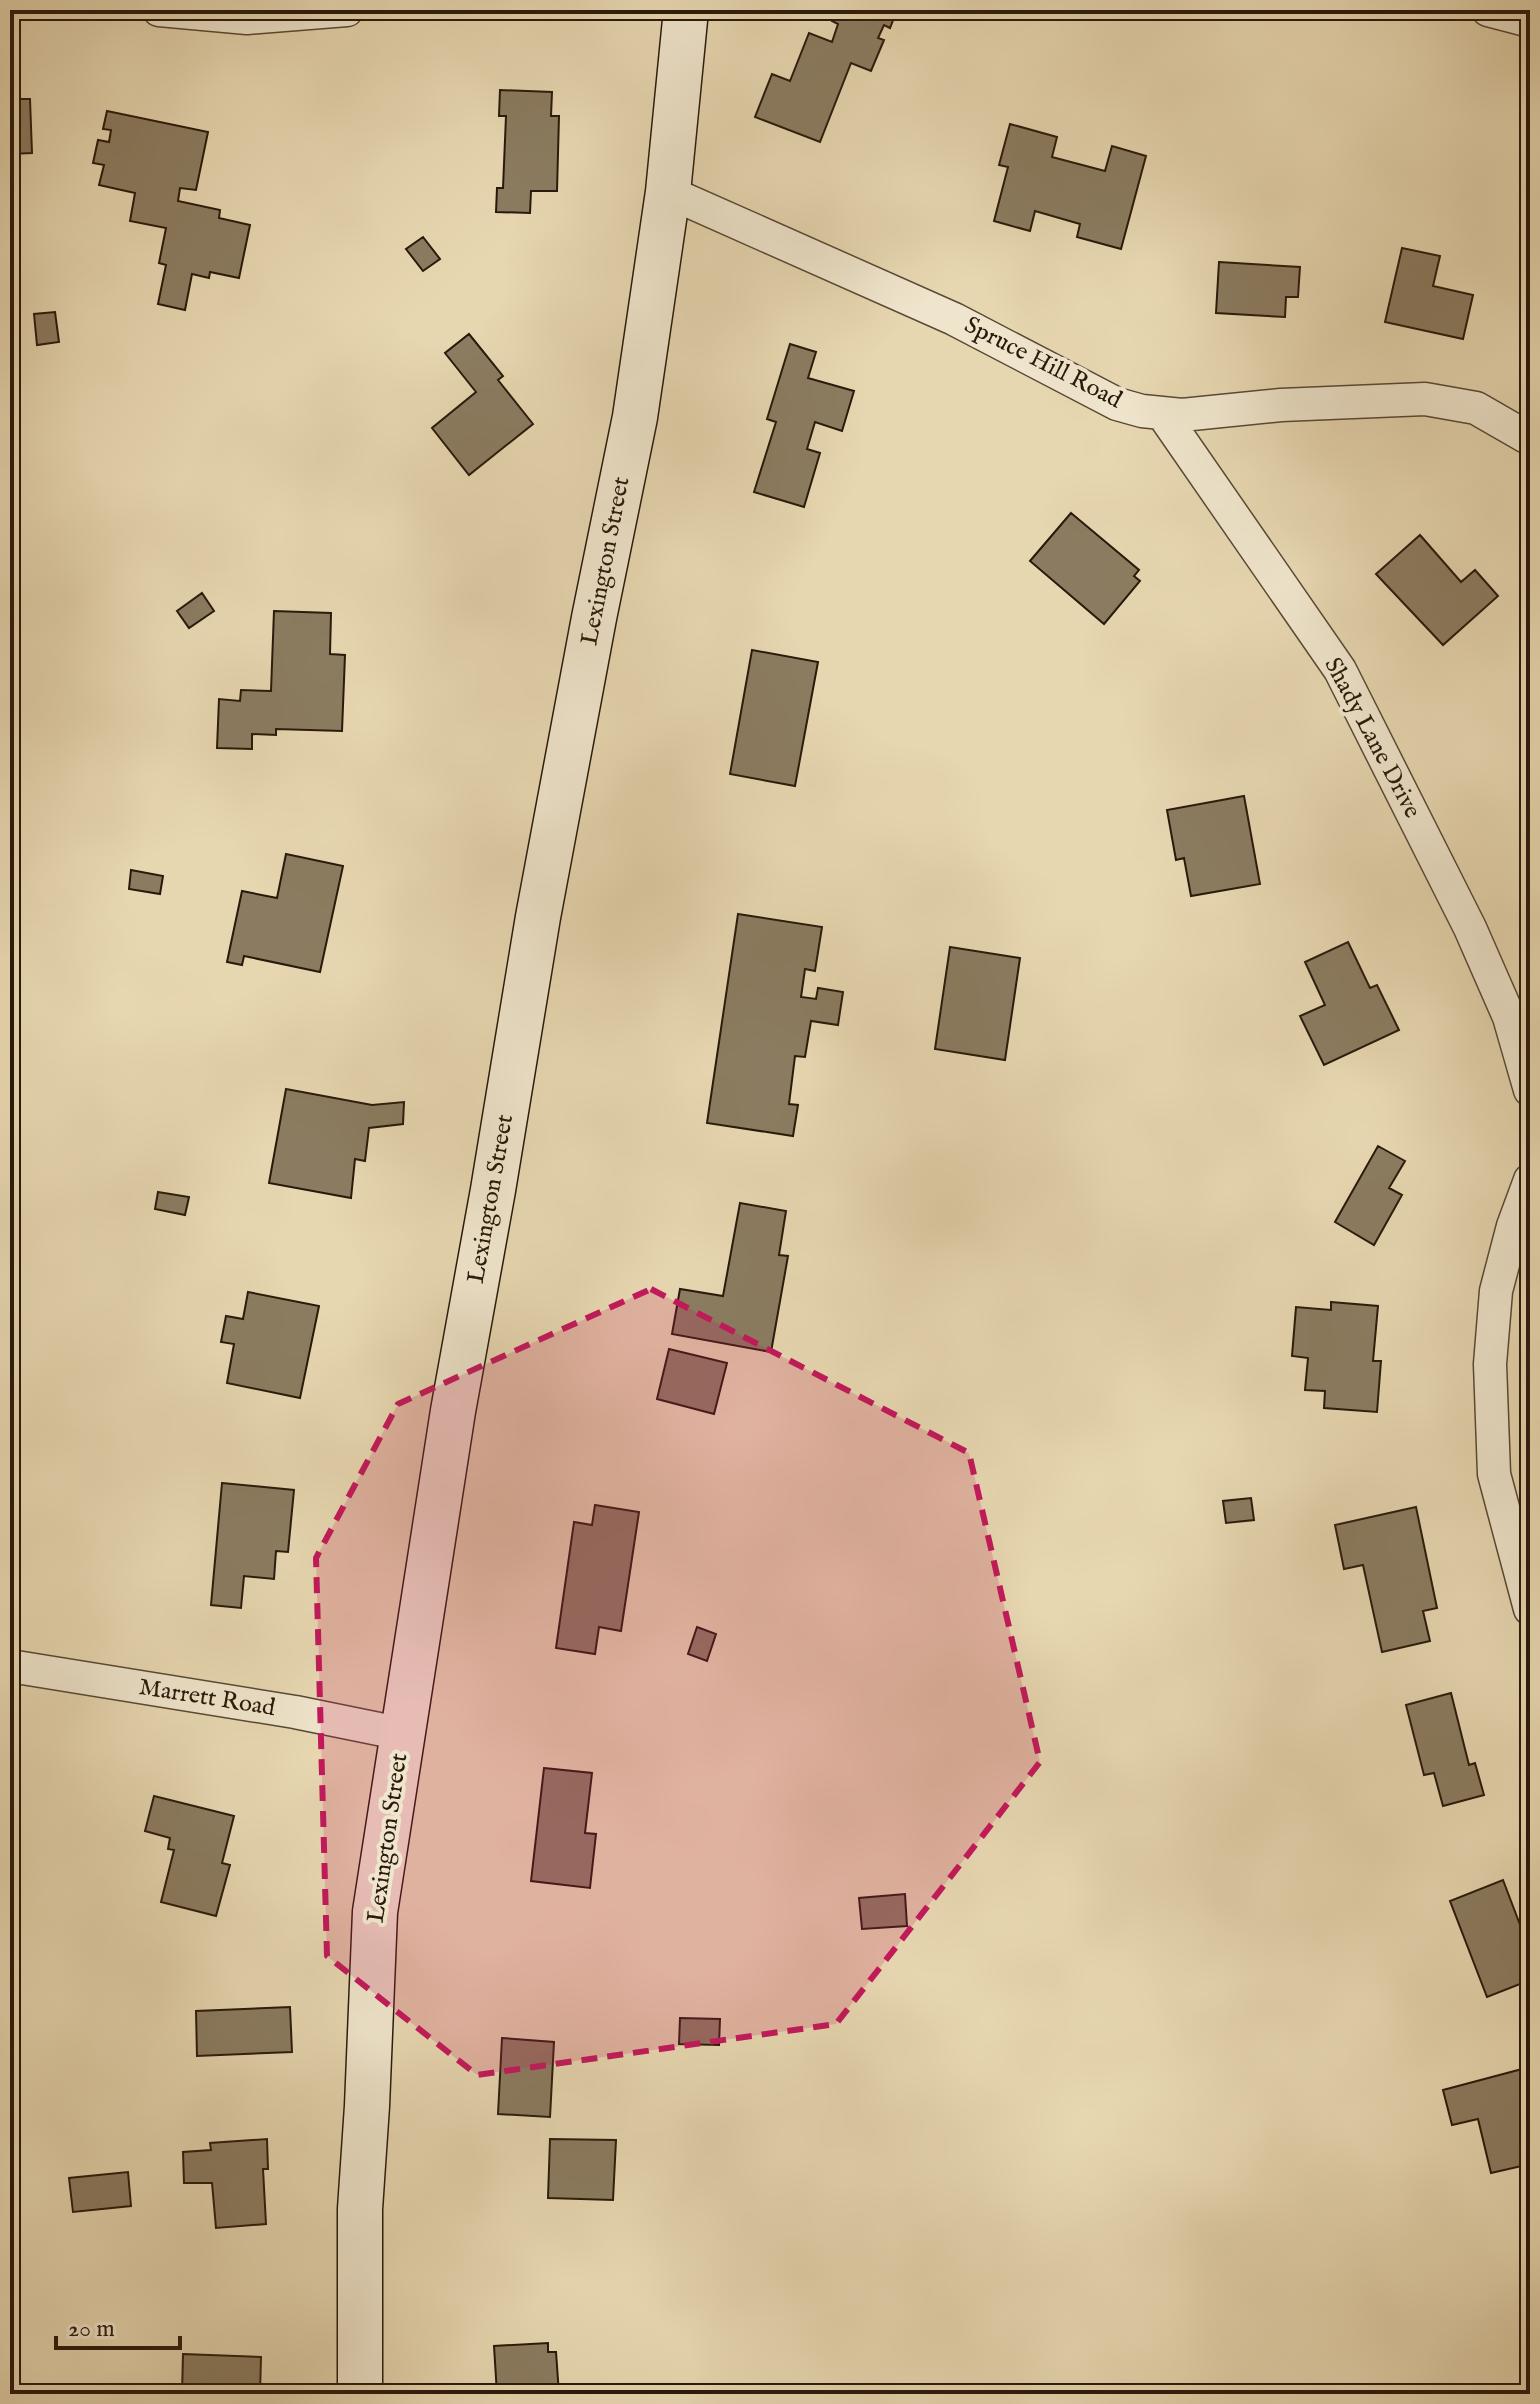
<svg xmlns="http://www.w3.org/2000/svg" width="1540" height="2404" font-family="'IM FELL English',serif">
  <style>
    .building { fill: #8b7c61; stroke: #28190b; stroke-width: 2 }
    .lines { fill: none; stroke-linecap: round; stroke-linejoin: round }
    .street-casing { stroke: #584834; stroke-width: 35 }
    .secondary-casing { stroke: #28190b; stroke-width: 47 }
    .street { stroke: #efe5cc; stroke-width: 32 }
    .secondary { stroke: #efe5cc; stroke-width: 44 }
    .marked { fill: #c2185b; fill-opacity: 0.2; stroke: #c2185b; stroke-width: 6; stroke-dasharray: 16 10; stroke-linejoin: round }
    .labels { text-anchor: middle; dominant-baseline: central; stroke-width: 8; stroke-linejoin: round; paint-order: stroke }
    .street-label { font-size: 24px; fill: #28190b; stroke: #efe5cc }
  </style>
  <rect width="100%" height="100%" fill="#e7d7b1"/>
  <filter id="stains"><feTurbulence type="fractalNoise" baseFrequency=".0025" numOctaves="4"/><feColorMatrix values="0 0 0 0 .2 0 0 0 0 .09 0 0 0 0 .02 0 0 0 .5 -.17"/></filter>
  <radialGradient id="worn" r=".72"><stop offset=".6" stop-color="#630" stop-opacity="0"/><stop offset="1" stop-color="#630" stop-opacity=".3"/></radialGradient>
  <path class="building" d="M836,10H897L890,28L884,25L878,38L884,40L871,71L851,63L820,142L755,117L772,74L790,81L809,33L832,42L838,24L832,21Z
    M500,90L552,92L551,116H559L557,191H531L530,213L496,212L497,188H503L506,116H499Z
    M10,99H30L32,153L10,154Z
    M107,111L208,132L196,190L180,188L178,201L220,210L219,218L250,225L239,278L210,272L209,278L192,274L185,310L158,304L166,265L159,263L166,228L130,221L135,193L99,185L104,165L93,163L98,140L109,142L111,130L103,129Z
    M1010,124L1057,137L1052,157L1105,171L1112,146L1146,156L1121,249L1077,237L1080,224L1035,211L1030,231L994,221L1008,167L999,165Z
    M423,237L440,259L423,271L406,249Z
    M1402,248L1440,256L1433,286L1473,295L1463,339L1385,322Z
    M1219,262L1300,267L1298,297H1286L1285,317L1216,313Z
    M55,312L59,342L37,345L34,314Z
    M469,334L503,376L498,380L533,424L469,475L432,428L476,392L445,353Z
    M790,344L816,352L808,378L854,391L842,431L815,422L807,449L820,453L804,507L754,492L776,422L767,419Z
    M1071,513L1139,570L1134,576L1140,581L1104,624L1030,561Z
    M1420,535L1461,582L1475,570L1498,596L1443,645L1376,574Z
    M202,593L214,611L189,628L177,611Z
    M274,611L331,613L330,654L345,655L342,731L276,729V735L252,734V749L217,748L219,699L240,701L241,690L271,691Z
    M752,650L818,662L795,786L730,774Z
    M1244,796L1260,884L1191,896L1184,858L1176,860L1167,810Z
    M286,854L343,866L320,972L244,956L242,965L227,962L242,891L277,898Z
    M131,870L163,876L160,894L129,889Z
    M738,914L822,927L815,971L805,969L801,997L816,999L818,988L843,992L838,1025L811,1021L805,1057L795,1056L789,1104L798,1105L793,1136L707,1123Z
    M1348,942L1370,988L1377,985L1399,1030L1324,1065L1300,1016L1325,1005L1305,962Z
    M950,947L1020,958L1005,1060L935,1049Z
    M286,1089L372,1105L404,1102L403,1124L369,1128L365,1161L355,1159L351,1198L269,1183Z
    M1378,1146L1405,1161L1389,1188L1402,1195L1374,1245L1335,1222Z
    M158,1192L189,1197L185,1215L155,1209Z
    M740,1203L786,1211L779,1255L788,1256L771,1352L672,1334L680,1289L723,1296Z
    M248,1292L319,1306L300,1398L227,1383L234,1344L221,1342L226,1316L243,1319Z
    M1331,1302L1378,1306L1373,1361H1381L1377,1412L1324,1408L1325,1391L1305,1390L1308,1358L1292,1356L1296,1307L1331,1310Z
    M669,1349L727,1363L714,1414L657,1399Z
    M222,1483L294,1490L288,1552L276,1551L274,1579L244,1576L241,1608L211,1605Z
    M1251,1498L1254,1520L1226,1523L1223,1501Z
    M595,1505L639,1512L621,1631L599,1627L595,1654L556,1648L574,1522L592,1525Z
    M1416,1507L1437,1608L1423,1611L1430,1641L1382,1652L1363,1565L1344,1569L1335,1525Z
    M697,1627L716,1634L707,1661L688,1654Z
    M1451,1693L1469,1765L1475,1763L1484,1795L1443,1806L1434,1773L1424,1775L1406,1705Z
    M544,1768L592,1773L585,1833L596,1834L590,1888L531,1881Z
    M154,1796L234,1816L222,1863L230,1865L216,1916L161,1902L174,1850L168,1849L170,1838L145,1831Z
    M1503,1880L1530,1951V1980L1487,1997L1450,1901Z
    M905,1894L907,1926L862,1929L859,1898Z
    M290,2007L292,2052L197,2056L196,2011Z
    M680,2018L720,2019L719,2045L679,2044Z
    M502,2038L554,2042L550,2117L498,2114Z
    M1522,2069L1530,2100V2164L1491,2173L1478,2119L1452,2125L1443,2090Z
    M267,2139L268,2169H263L266,2224L216,2228L212,2183H184L183,2152L211,2150L210,2143Z
    M550,2139L616,2140L613,2200L548,2198Z
    M128,2172L131,2206L73,2212L69,2178Z
    M548,2343V2352H556L559,2394H497L494,2346Z
    M183,2354L261,2357L260,2394H182Z"/>
  <g class="lines">
    <defs>
      <path id="street" d="M159,10L247,18L347,10
        M1488,10L1530,21
        M668,192L954,319L1117,404L1142,411L1182,415L1281,405L1425,399L1476,408L1530,439
        M1162,413L1340,670L1470,928L1509,1017L1530,1090
        M1530,1180L1513,1226L1496,1291L1490,1364L1494,1474L1530,1609
        M10,1666L295,1712L403,1734"/>
      <path id="secondary" d="M360,2394V2209L367,2106L375,1912L453,1411L493,1190L538,917L594,618L635,417L668,192L686,10"/>
    </defs>
    <use href="#street" class="street-casing"/>
    <use href="#secondary" class="secondary-casing"/>
    <use href="#street" class="street"/>
    <use href="#secondary" class="secondary"/>
  </g>
  <path class="marked" d="M651,1289L969,1453L1040,1762L836,2024L477,2075L327,1956L316,1558L398,1404Z"/>
  <g class="labels">
    <g class="street-label">
      <text transform="translate(1043 363) rotate(27)">Spruce Hill Road</text>
      <text transform="translate(606 561) rotate(-79)">Lexington Street</text>
      <text transform="translate(1372 738) rotate(62)">Shady Lane Drive</text>
      <text transform="translate(491 1199) rotate(-80)">Lexington Street</text>
      <text transform="translate(207 1698) rotate(9)">Marrett Road</text>
      <text transform="translate(388 1838) rotate(-82)">Lexington Street</text>
    </g>
  </g>
  <rect width="1540" height="2404" fill="none" stroke="#e7d7b1" stroke-width="40"/>
  <rect x="12" y="12" width="1516" height="2380" fill="none" stroke="#28190b" stroke-width="4"/>
  <rect x="20" y="20" width="1500" height="2364" fill="none" stroke="#28190b" stroke-width="2"/>
  <path d="M56 2336v12h124v-12" fill="none" stroke="#28190b" stroke-width="4"/>
  <text x="68" y="2336" font-size="24" fill="#28190b" stroke="#efe5cc" stroke-width="6" paint-order="stroke">20 m</text>
  <rect width="100%" height="100%" filter="url(#stains)"/>
  <rect width="100%" height="100%" fill="url(#worn)"/>
</svg>
